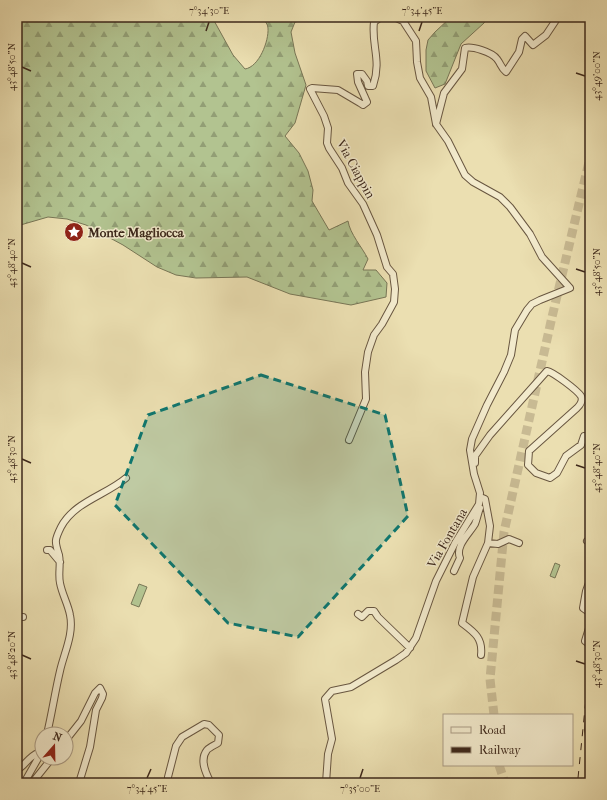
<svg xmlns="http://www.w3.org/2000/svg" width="607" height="800" font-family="'IM FELL French Canon',serif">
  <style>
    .forest { fill: url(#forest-firs); stroke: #787656 }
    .pitch { fill: #b2c390; stroke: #787656 }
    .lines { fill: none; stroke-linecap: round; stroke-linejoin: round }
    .highway-tunnel { stroke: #c8ba93; stroke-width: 9; stroke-dasharray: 9 4.5; stroke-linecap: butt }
    .minor-casing { stroke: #685640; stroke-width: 8 }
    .minor { stroke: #f2eacc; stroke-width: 6 }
    .rail { stroke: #3d281b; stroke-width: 1; stroke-dasharray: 7 7; stroke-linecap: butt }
    .marked { fill: #0f766e; fill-opacity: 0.2; stroke: #0f766e; stroke-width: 3; stroke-dasharray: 8 5; stroke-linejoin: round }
    .ticks { fill: none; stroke: #3d281b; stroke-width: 1.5 }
    .labels { text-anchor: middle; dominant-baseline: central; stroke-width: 3; stroke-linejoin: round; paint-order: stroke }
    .street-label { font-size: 13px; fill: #3d281b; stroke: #f2eacc }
    .poi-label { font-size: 13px; font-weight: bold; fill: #3d281b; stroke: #f2eacc; text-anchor: start }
    .neatline { fill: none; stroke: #3d281b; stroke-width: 1.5 }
    .ticks-label { font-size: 10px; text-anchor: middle; fill: #3d281b }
  </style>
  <defs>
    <pattern id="forest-firs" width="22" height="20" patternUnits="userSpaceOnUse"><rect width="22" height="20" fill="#b2c390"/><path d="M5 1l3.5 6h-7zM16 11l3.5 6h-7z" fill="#929e75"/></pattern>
  </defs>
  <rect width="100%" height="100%" fill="#ebdfb1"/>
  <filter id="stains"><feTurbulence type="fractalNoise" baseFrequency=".005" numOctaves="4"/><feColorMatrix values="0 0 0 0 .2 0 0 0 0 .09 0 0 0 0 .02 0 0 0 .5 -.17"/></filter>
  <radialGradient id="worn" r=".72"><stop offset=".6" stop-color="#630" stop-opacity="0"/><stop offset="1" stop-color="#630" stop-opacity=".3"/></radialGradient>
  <path class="forest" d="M17,17H212L233,55L245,69C259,67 269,41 268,28C268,24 264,20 262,17H319L295,22L291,32L295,53L306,85L295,123L285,136L299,153L308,171L313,190L312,201L329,230L348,221C350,234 362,247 368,259L363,270H376L387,283L386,297L351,305L290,294L247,277L196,278L176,275L157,267L123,245L86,225L67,219L48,217L17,226Z
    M451,17H489L484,23L461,44L445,84L435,88L426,71V50L428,40L435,32Z"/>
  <path class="pitch" d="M555,563L560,565L555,578L550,576Z
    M139,584L147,587L139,607L131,604Z"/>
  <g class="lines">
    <path class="highway-tunnel" d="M494,715L490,679L504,532L552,317L590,158
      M499,765L505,783"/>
    <defs>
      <path id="minor" d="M436,124L444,93L462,69L465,48C472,46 492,52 497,59C501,64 501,68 506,72L519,52L522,39L525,36L533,45L546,35L558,17
        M349,440L366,399L365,372L368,352L374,335L382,324L394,302L395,289L393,274L387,267L377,235L363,204L348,183L342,168L329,148L327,143L328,128L324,116L310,89L312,88L338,90L360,103L363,105L367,102L358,82L357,74H362L367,81L368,86H373C382,60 371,45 374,22L381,17
        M475,463V456L490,435L547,371C553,372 577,390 581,396C583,400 580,405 577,408L529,451L528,465L536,473L550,478L557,473L566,456L581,445L584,436
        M480,497L485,499L490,526L488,543L473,577L462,623C474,632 483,638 481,655
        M587,541L590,543
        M488,543L498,544L509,539L519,543
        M47,550H50L60,562
        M454,571L460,558C455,546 469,534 475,524C477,519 478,513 480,508
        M590,580L586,591L583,608L590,613
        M358,614L362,617L368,611H374L378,617L410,648
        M17,617H23
        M589,644L585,641L590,625
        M590,707L588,730L590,741
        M47,734C52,713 55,692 60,671C64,653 74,634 70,615C68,604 62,594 60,583C58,574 61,564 59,555C55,542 54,541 61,527C74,502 106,495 126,478
        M66,740L81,721L95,693L100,688L103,694L102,698L96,710L90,747L79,783
        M17,770C25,766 29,756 38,753L40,755L24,783
        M32,783L52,758
        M168,783V777L176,746L182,737L204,724L209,725L219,735L218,743C215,745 210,747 207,750C199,760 206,774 211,783
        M326,783L328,754L332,739L325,699L332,691L351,687L396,660L406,653L416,638L436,581L455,543L479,504L480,493L474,474L470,450L472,439L487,405L504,372L511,355L515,330L527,310L532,304L540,300L570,288L542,257L530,234L510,207L500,197L473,182L465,175L448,141L436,124L431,97L420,78L417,62L416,41L403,21L394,17"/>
    </defs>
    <use href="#minor" class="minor-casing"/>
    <use href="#minor" class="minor"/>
    <path class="rail" d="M578,778L590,659"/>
  </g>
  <path class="marked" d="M261,375L385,415L408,516L298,637L228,623L115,505L148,415Z"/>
  <path class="ticks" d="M206,31L209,22M419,31L422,22M22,67L31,71M576,73L585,76M22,263L31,267M576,269L585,272M22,459L31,463M576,465L585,468M22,655L31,659M576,661L585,664M147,778L151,769M360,778L363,769"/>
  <defs>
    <symbol id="sight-disc" viewBox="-11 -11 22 22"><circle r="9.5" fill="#8f2418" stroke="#f2eacc"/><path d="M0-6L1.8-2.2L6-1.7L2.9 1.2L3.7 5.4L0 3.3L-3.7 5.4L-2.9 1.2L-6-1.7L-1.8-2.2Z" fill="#fff"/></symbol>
  </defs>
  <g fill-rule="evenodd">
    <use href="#sight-disc" x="63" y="221" width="22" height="22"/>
  </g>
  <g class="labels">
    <g class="street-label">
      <text transform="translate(356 169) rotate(61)">Via Ciappin</text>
      <text transform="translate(447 538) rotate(-60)">Via Fontana</text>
    </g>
    <g class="poi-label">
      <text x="88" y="232">Monte Magliocca</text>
    </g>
  </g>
  <rect width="607" height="800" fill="none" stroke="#ebdfb1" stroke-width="44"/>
  <rect x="443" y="714" width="130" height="52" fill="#f2eacc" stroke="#aa9c85"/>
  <rect x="451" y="727" width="20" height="6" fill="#f2eacc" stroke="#aa9c85"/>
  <text x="479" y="734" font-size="12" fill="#3d281b">Road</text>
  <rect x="451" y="747" width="20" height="6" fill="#3d281b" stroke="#aa9c85"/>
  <text x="479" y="754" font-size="12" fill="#3d281b">Railway</text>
  <g transform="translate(54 746) rotate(20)"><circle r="19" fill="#f2eacc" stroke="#aa9c85"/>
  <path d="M0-3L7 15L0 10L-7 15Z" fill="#8f2418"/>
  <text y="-6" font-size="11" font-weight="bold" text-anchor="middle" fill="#3d281b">N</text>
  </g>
  <rect x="22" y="22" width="563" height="756" class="neatline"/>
  <g class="ticks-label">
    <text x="209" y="14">7°34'30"E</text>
    <text x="422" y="14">7°34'45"E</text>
    <text transform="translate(11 67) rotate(-90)" y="4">43°48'50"N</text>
    <text transform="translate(596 76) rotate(-90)" y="4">43°49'00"N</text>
    <text transform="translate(11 263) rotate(-90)" y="4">43°48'40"N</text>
    <text transform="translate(596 272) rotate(-90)" y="4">43°48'50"N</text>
    <text transform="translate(11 459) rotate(-90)" y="4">43°48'30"N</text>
    <text transform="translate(596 468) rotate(-90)" y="4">43°48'40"N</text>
    <text transform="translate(11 655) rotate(-90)" y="4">43°48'20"N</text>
    <text transform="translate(596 664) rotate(-90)" y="4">43°48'30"N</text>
    <text x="147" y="792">7°34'45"E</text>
    <text x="360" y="792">7°35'00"E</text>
  </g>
  <rect width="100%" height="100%" filter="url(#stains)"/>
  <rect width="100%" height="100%" fill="url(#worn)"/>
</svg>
